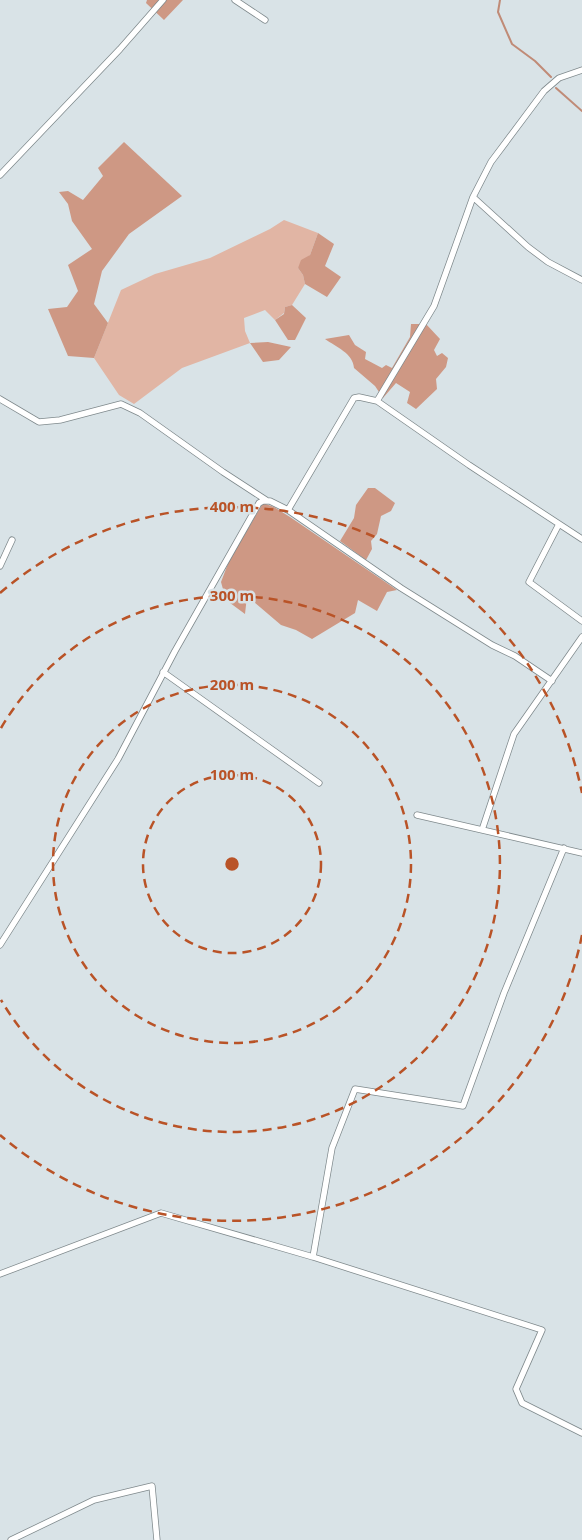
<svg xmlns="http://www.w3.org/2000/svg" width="582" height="1540" font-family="'Noto Sans',sans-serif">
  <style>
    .green { fill: #e1b5a4 }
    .forest { fill: #ce9884 }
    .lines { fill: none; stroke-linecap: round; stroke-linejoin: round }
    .stream { stroke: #c08b77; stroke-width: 2 }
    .street-casing { stroke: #7f898c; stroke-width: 7 }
    .street { stroke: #fff; stroke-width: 5.5 }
    .ring { fill: none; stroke: #b95327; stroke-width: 2.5; stroke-dasharray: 9 6 }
    .centre { fill: #b95327; stroke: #d9e3e7; stroke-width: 2.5 }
    .ring-label { font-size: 15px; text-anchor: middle; font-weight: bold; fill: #b95327; stroke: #d9e3e7; stroke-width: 5; stroke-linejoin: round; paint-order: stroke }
  </style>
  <rect width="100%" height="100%" fill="#d9e3e7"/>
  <path class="green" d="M284,220L318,233L310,255L298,268L303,275L305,284L292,305L285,307L284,313L275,320L265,310L244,318L245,331L250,343L182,368L134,404L119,395L94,358L121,290L155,274L210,258L270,229Z"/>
  <path class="forest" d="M147,0H183L164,20L146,3Z
    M124,142L182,196L129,234L102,271L94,304L108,323L94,358L68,356L48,309L67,307L78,291L68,265L92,249L72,221L68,204L59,192L68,191L83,200L103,176L98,168Z
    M318,233L334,244L325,266L341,277L327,297L305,284L303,275L298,268L301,260L310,255Z
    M292,305L306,318L295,340H288L275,320L284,314L285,307Z
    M411,324H426L440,339L434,350L437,356L442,353L448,358L446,367L436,379L437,389L416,409L407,403L410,392L396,383L383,398L375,386L354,368C353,353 336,347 325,339L349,335L355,345L366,352L365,359L382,368L386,365L392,368L410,337Z
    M268,342L291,347L279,360L263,362L250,343Z
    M368,488H375L395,503L391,511L381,516L377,534L371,541L372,549L366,560L340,541L354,518L356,505Z
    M263,503L274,507L290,517L397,590L387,592L377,611L358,600L355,613L312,639L296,630L281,625L247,596L245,614L226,600L221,582L229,561Z"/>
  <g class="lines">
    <path class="stream" d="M500,0L498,12L512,44L535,61L551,77
      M556,88L582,111"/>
    <defs>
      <path id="street" d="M235,0L265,20
        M582,70L559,78L544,91L491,162L473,197L434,306L377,401L469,465L582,539
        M0,175L120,49L163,0
        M473,197L528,247L548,262L582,280
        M0,399L39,422L60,420L121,404L140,413L223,472L266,500
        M288,510L354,398L359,397L377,401
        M559,524L529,582L582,621
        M0,566L12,540
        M163,672L319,783
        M417,815L582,853
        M482,830L514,734L582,637
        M0,945L118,759L175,651L259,503L263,501H270L288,510L401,588L492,645L515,656L552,681
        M313,1257L332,1148L355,1089L463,1106L504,993L564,848
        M0,1274L161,1213L313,1257L542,1330L516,1389L522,1403L582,1433
        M11,1540L94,1500L152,1486L157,1540"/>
    </defs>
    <use href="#street" class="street-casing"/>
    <use href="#street" class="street"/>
  </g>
  <g class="ring">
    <circle cx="232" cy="864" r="89"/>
    <circle cx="232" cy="864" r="179"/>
    <path d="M1 728A268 268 0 1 1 1 1000"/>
    <path d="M582 935A357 357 0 0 1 0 1135M0 593A357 357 0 0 1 582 793"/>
  </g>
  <circle cx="232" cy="864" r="8" class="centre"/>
  <g class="ring-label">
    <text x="232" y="512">400 m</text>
    <text x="232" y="601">300 m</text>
    <text x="232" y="690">200 m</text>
    <text x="232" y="780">100 m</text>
  </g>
</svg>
